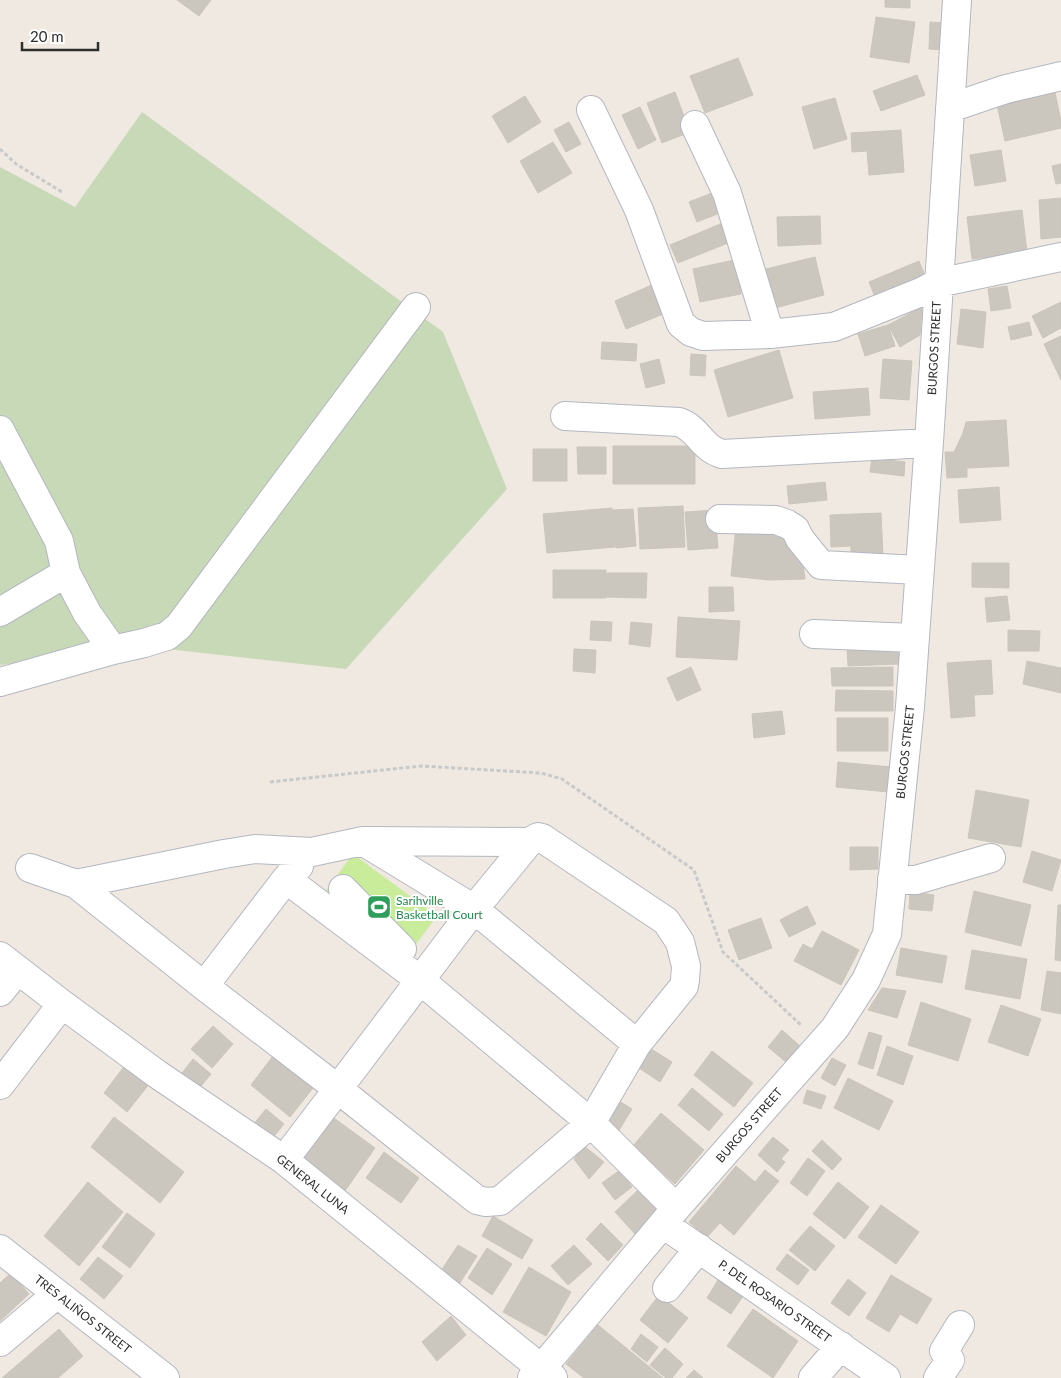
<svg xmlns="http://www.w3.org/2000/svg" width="1061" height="1378" font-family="Lato,sans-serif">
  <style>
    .cemetery { fill: #c8d9b8 }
    .pitch { fill: #c9ec9a }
    .building { fill: #cbc7bf; stroke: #cbc5ba }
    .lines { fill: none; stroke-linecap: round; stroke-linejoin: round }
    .minor-casing { stroke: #b4b7c1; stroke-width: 30 }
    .path { stroke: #c9c9c9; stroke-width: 3; stroke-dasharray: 4 2.5; stroke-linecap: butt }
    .minor { stroke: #fff; stroke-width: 28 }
    .labels { text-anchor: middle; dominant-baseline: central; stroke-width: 4; stroke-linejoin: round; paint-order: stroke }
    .street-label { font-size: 12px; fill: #2e2e2e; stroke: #fff }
    .leisure-label { font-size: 12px; fill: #27864d; stroke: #fff; text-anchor: start }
  </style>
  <rect width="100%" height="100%" fill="#efe9e1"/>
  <path class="cemetery" d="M142,112L443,332L507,489L346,669L150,647L0,665V167L75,207Z"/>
  <path class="pitch" d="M353,854L437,916L404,960L320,898Z"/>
  <path class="building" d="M177,0H211L199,16Z
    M885,0H910V8L885,7Z
    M876,17L915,22L909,63L870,57Z
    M930,22L946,23L945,50L929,49Z
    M738,58L753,95L705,113L690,76Z
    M917,75L925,95L881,111L873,91Z
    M1053,83L1061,121V128L1005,141L995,96Z
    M675,92L690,132L662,143L647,103Z
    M525,96L541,122L508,143L492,116Z
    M835,98L847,139L814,149L802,107Z
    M640,107L656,140L638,149L622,115Z
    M569,122L581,144L566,152L554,130Z
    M901,130L904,172L869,175L867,151L852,152L851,133Z
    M553,142L572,173L538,193L520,161Z
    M1001,150L1006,181L975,186L970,155Z
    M1061,164V183L1056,184L1052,166Z
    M712,193L720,213L697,222L689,202Z
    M1061,198V237L1041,239L1039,200Z
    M1022,210L1027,252L972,259L967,217Z
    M820,216L821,244L778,246L777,217Z
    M725,222L733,241L678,263L670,245Z
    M815,257L824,295L775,308L766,269Z
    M734,260L741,294L700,302L693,269Z
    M919,261L925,276L875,297L869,282Z
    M654,284L666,313L626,329L615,301Z
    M1007,286L1011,308L991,311L988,289Z
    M1061,302V328L1043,338L1032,316Z
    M922,307L920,335L900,347L888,325Z
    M961,309L986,312L983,348L957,344Z
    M1029,322L1032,335L1011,340L1008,327Z
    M888,325L895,346L865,356L858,334Z
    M1061,336V380L1044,344Z
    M602,342L637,344L636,361L601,359Z
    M779,350L793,398L728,417L714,370Z
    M691,354L706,355L705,376L690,375Z
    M659,359L665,383L646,388L640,364Z
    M883,359L912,361L909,400L880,398Z
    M868,388L870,415L815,419L813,392Z
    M1006,420L1009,466L967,468V477L947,478L945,452H954L963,433L966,422Z
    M613,446H695V484H613Z
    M577,447H606V474H578Z
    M533,449H567V481H533Z
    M872,458L905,462L904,476L870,472Z
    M825,482L827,500L789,504L787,486Z
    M999,487L1001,520L960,523L958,490Z
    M683,506L685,547L640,549L638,508Z
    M612,508L615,547L547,553L543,514Z
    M633,509L636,546L616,548L613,510Z
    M715,510L718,548L688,550L685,512Z
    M881,513L883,556L851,557V546L831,547L830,515Z
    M736,527L788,532L789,548L801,551L805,579L769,580L731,576Z
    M972,563H1009V588L972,587Z
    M553,570H606V598H553Z
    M607,573H647L646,598L606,597Z
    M709,587H733L734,611L709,612Z
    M1007,596L1010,620L987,622L985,598Z
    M678,617L740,621L737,660L676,657Z
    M591,621L612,622L611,641L590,640Z
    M631,622L652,624L650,647L629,644Z
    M1008,630L1040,631L1039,651H1008Z
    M900,646V664L848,666L847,648Z
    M574,649L596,650L595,673L573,671Z
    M991,660L993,694L974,695L975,716L951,718L947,663Z
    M1027,661L1061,668V693L1023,684Z
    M691,667L701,690L677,701L667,678Z
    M893,667V686H832L831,668Z
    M836,690L893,691V711H835Z
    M782,711L785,734L754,738L752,714Z
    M837,718H888V751H837Z
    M838,762L891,767L888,792L836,787Z
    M976,790L1029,800L1021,847L968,838Z
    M850,847H878V869L850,870Z
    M1032,851L1061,860L1052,891L1023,882Z
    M974,891L1031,905L1021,946L965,932Z
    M910,892L934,895L932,911L909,909Z
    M1058,905H1061V961L1055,960Z
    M807,906L816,924L789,937L780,920Z
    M761,918L772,948L739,960L728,930Z
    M822,931L859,950L841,985L794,961L803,944L812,949Z
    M901,948L947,956L942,983L896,975Z
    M972,950L1027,959L1020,999L965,989Z
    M1047,971L1061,973V1014L1041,1010Z
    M882,988L906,991L897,1018L868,1010Z
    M921,1002L971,1019L958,1061L908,1045Z
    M1001,1005L1041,1019L1028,1056L988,1042Z
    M213,1026L233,1044L212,1068L191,1049Z
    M782,1030L800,1046L787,1063L768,1047Z
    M869,1032L882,1036L873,1069L858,1064Z
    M887,1046L913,1056L903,1085L877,1075Z
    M648,1047L672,1062L660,1082L636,1066Z
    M712,1051L753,1083L734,1107L694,1075Z
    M273,1056L313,1088L290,1117L251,1085Z
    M832,1058L846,1065L835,1086L821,1078Z
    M193,1059L211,1074L196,1092L178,1078Z
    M126,1064L150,1083L127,1112L104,1093Z
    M848,1078L893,1101L879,1130L834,1108Z
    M692,1088L723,1114L709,1131L678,1105Z
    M807,1090L826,1096L821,1109L803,1103Z
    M611,1096L632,1109L618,1132L596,1120Z
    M266,1109L284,1124L271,1140L253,1125Z
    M327,1113L375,1148L340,1198L292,1164Z
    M661,1113L704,1150L675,1184L633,1146Z
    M114,1117L184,1172L160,1203L91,1147Z
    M773,1137L789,1150L781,1159L785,1162L777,1172L758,1155Z
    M822,1140L842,1159L832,1170L812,1151Z
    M584,1146L604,1162L589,1179L574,1159Z
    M384,1152L419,1178L401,1203L366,1178Z
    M808,1158L825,1171L807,1196L790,1183Z
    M736,1166L755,1182L765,1170L779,1181L734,1235L720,1223L707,1237L689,1222Z
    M620,1170L632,1187L615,1200L602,1183Z
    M88,1182L123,1212L79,1266L44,1236Z
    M838,1182L869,1207L845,1239L813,1214Z
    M638,1190L660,1213L636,1235L615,1212Z
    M881,1205L919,1232L896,1264L858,1237Z
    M127,1213L155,1234L130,1268L102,1247Z
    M493,1216L533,1240L522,1259L482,1236Z
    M601,1223L623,1245L608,1261L586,1239Z
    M810,1226L835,1246L815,1271L789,1250Z
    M458,1245L477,1256L458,1286L439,1274Z
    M574,1245L592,1264L568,1285L551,1266Z
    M487,1248L512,1264L492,1295L468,1278Z
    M787,1254L809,1270L798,1285L776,1269Z
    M98,1257L123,1276L104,1299L80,1279Z
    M529,1267L571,1292L546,1336L503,1312Z
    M11,1273L29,1294L0,1321V1283Z
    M891,1275L932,1299L917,1324L900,1314L889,1332L866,1318Z
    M848,1279L866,1293L849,1316L831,1303Z
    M718,1280L743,1296L731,1314L707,1298Z
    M659,1295L688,1318L668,1343L640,1320Z
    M753,1309L798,1341L773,1378L727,1346Z
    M451,1316L466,1335L437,1361L422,1342Z
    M598,1325L663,1378H584L566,1364Z
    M59,1329L83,1356L58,1378H2Z
    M641,1334L658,1347L647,1362L631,1349Z
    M665,1348L683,1364L672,1378H666L650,1365Z
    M694,1370L703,1378H686Z"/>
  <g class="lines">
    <defs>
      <path id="minor" d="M950,108L1006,89L1061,76
        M591,110L639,210L681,324L691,332L703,336L770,334L834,327L921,292L938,283L1061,257
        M695,125L727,193L770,334
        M565,416L679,422C699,429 701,448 722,454L909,444L929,442
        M0,430L59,541L66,573L0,612
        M720,519L776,520L787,524L795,529L800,539L821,565L919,570
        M66,573L87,613L113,650L144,643L167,636L179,626L416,307
        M814,634L914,638
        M0,682L113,650
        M364,842L474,909L637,1044
        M30,868L76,884L204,986L338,1089L477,1200L486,1202L500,1201L591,1123L637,1044L684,986L685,980L686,966L680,942L666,921L542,838L538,837L529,842L363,841L312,852L255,849L224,854L76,884
        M286,879L420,980L591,1123L669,1201L677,1207
        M892,879L916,880L991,858
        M343,889L402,949
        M0,956L62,1004L157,1074L284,1160L553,1378
        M204,986L286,879L299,866
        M0,992L9,981
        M0,1085L62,1004
        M284,1160L474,909L529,842
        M663,1224L886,1378
        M0,1249L165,1378
        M667,1288L699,1248
        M0,1342L57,1294
        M532,1378L541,1369L677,1207L835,1028L866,980L887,934L910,707L929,442L957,0
        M813,1378L841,1346
        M938,1378L950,1360L944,1351L960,1325"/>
    </defs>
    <use href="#minor" class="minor-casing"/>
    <path class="path" d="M0,149L16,164L62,192
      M270,782L421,766L541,773L562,779L694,870L723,952L802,1026"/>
    <use href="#minor" class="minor"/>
  </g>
  <defs>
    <symbol id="stadium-square" viewBox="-11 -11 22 22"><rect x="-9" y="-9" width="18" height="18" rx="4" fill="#2e9e5b" stroke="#fff"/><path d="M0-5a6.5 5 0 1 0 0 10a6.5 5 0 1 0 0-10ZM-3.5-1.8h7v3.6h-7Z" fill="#fff"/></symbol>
  </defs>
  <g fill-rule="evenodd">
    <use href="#stadium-square" x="365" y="893" width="28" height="28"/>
  </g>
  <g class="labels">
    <g class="street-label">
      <text transform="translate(934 348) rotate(-87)">BURGOS STREET</text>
      <text transform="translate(905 752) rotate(-84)">BURGOS STREET</text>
      <text transform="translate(749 1125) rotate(-49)">BURGOS STREET</text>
      <text transform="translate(313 1184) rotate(38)">GENERAL LUNA</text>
      <text transform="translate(775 1301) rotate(35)">P. DEL ROSARIO STREET</text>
      <text transform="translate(83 1314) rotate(38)">TRES ALIÑOS STREET</text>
    </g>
    <g class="leisure-label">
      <text x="396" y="900">Sarihville<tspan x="396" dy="14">Basketball Court</tspan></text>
    </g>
  </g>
  <path d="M22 42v8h76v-8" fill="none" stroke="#2e2e2e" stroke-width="2.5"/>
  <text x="30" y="42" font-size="15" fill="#2e2e2e" stroke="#ffffff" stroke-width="4" paint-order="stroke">20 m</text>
</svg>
